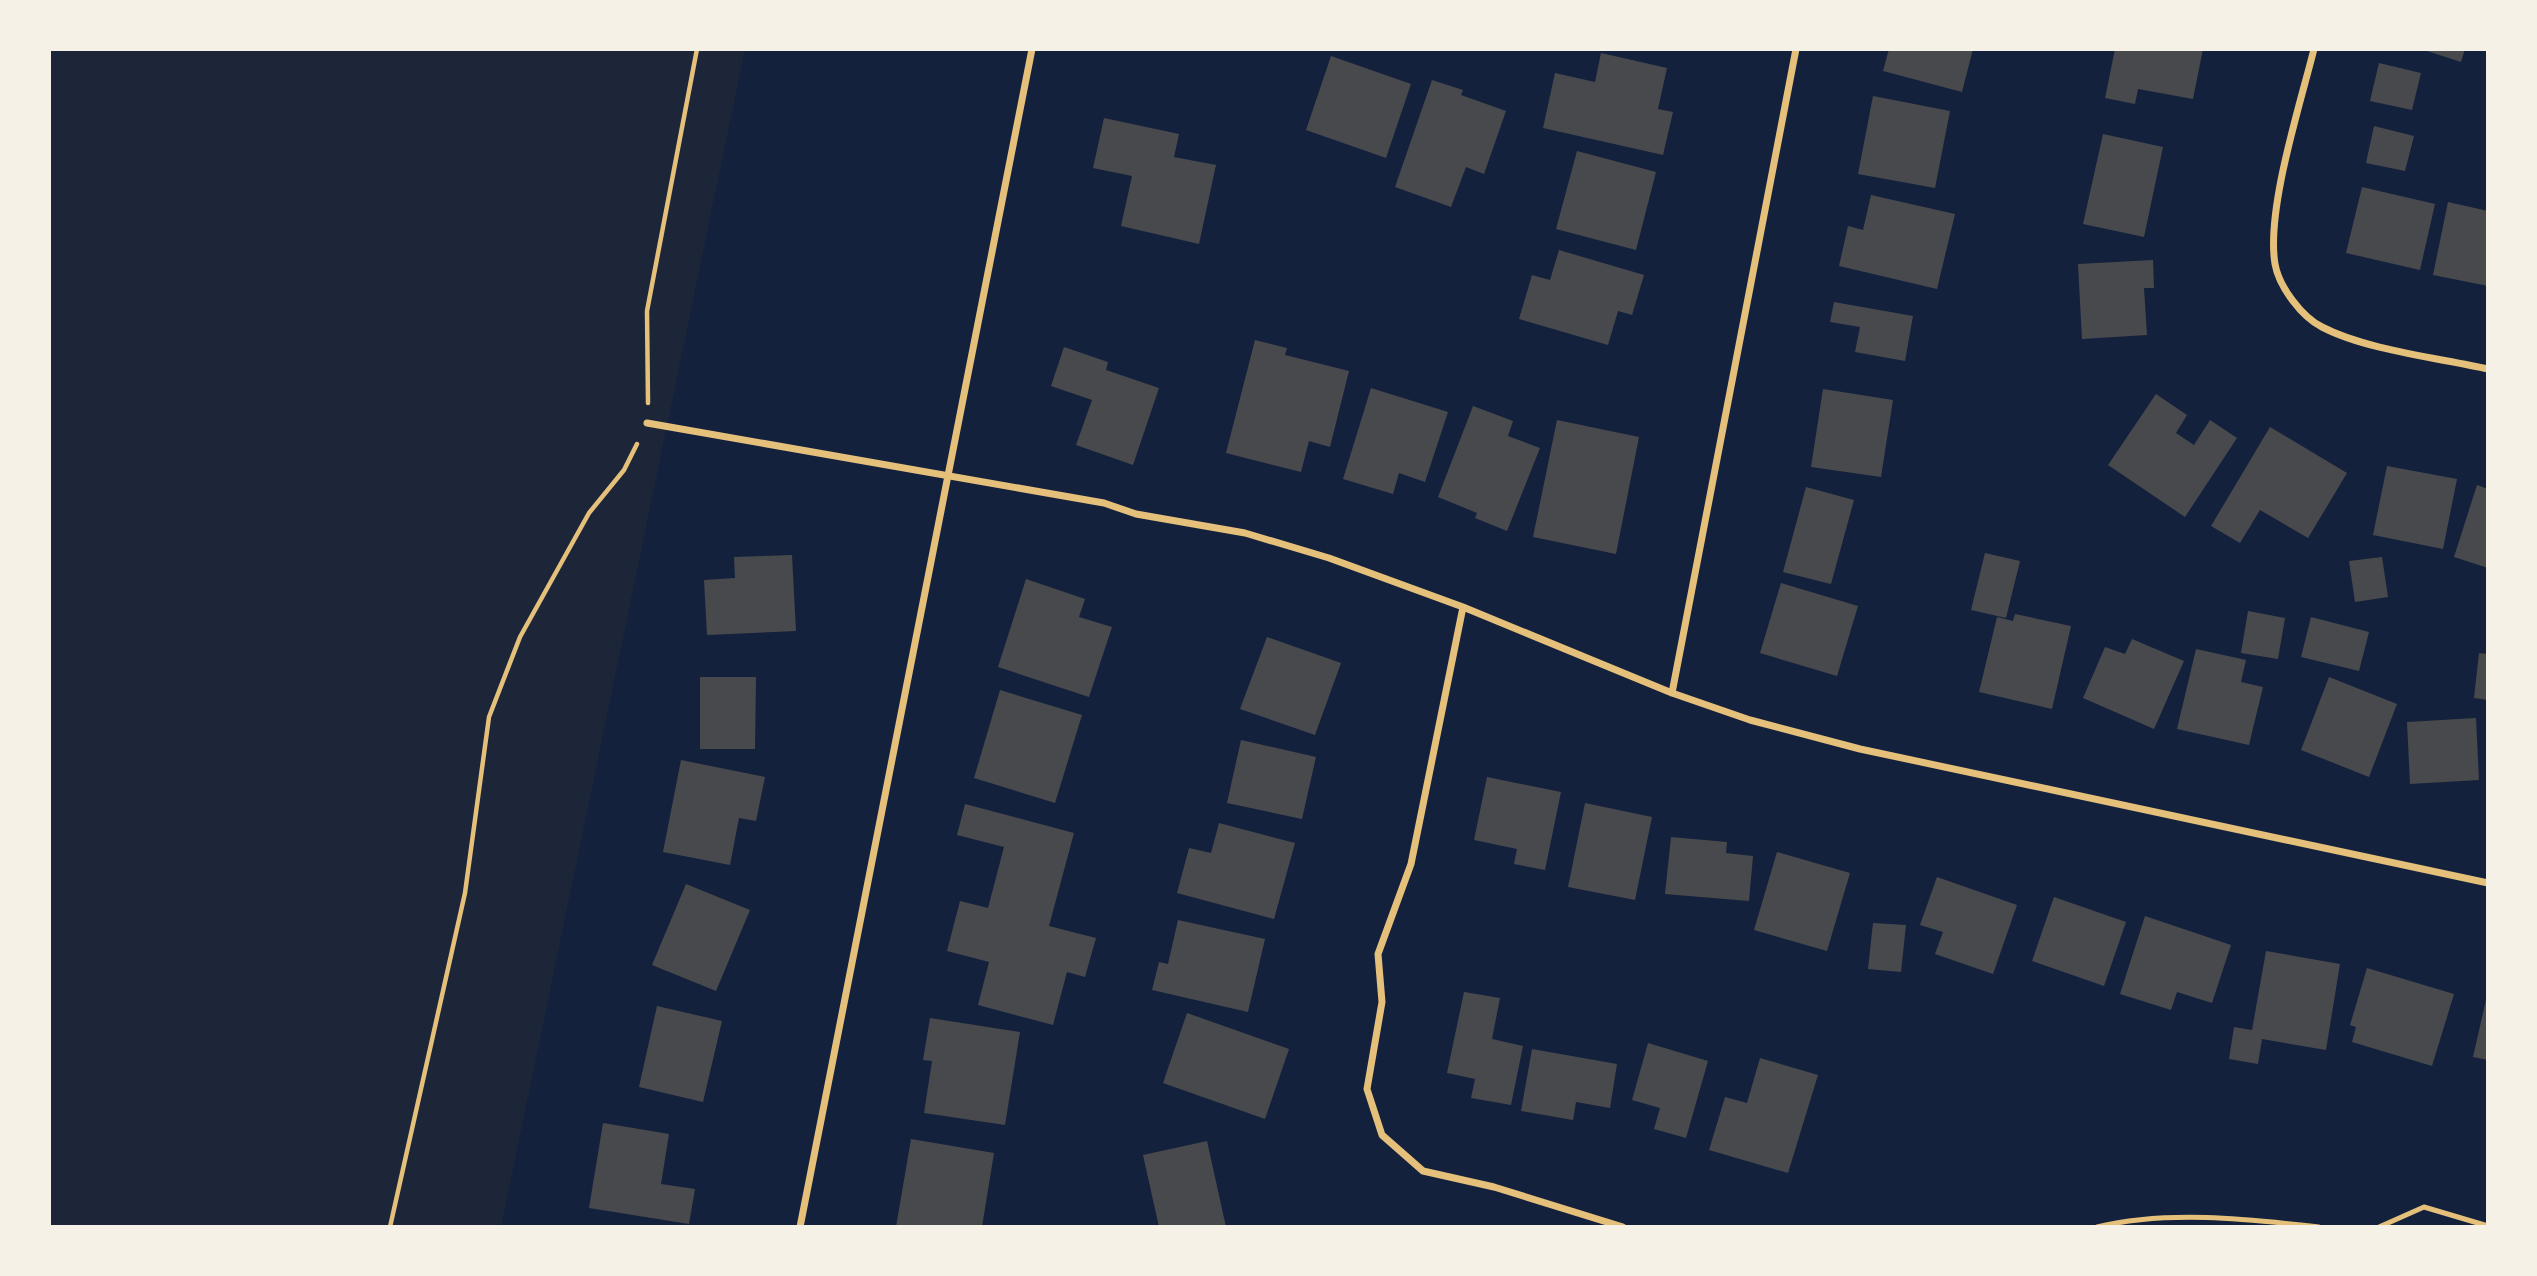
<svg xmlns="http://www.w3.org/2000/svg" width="2537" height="1276" font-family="Roboto,sans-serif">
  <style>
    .green { fill: #1d2539 }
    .building { fill: #48494c }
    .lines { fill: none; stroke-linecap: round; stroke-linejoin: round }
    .path { stroke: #e5c07b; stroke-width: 4.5 }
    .service { stroke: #e5c07b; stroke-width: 5 }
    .minor { stroke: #e5c07b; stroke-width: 7 }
  </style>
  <rect width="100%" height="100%" fill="#14213d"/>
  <path class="green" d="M49,49H745L501,1227H49Z"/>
  <path class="building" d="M1889,49H1973L1962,92L1883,71Z
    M2115,49H2203L2193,99L2138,89L2135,104L2105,98Z
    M2421,49H2465L2461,62Z
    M1601,53L1667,68L1658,109L1673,112L1663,155L1543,128L1555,73L1595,82Z
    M1331,56L1411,84L1386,158L1306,130Z
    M2379,63L2421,73L2412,110L2370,101Z
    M1432,80L1463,90L1461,95L1506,111L1484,174L1466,167L1451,207L1395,187Z
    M1873,96L1950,111L1935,188L1858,174Z
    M1104,118L1179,134L1174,157L1216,165L1199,244L1121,226L1132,176L1093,168Z
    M2374,126L2414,136L2405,171L2366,163Z
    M2103,134L2163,147L2144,237L2083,224Z
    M1577,151L1656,172L1636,250L1556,229Z
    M2362,187L2435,204L2420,270L2346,253Z
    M1871,195L1955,214L1937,289L1839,266L1848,226L1863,230Z
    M2448,202L2488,211V286L2433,275Z
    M1559,250L1644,275L1632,315L1618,311L1608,345L1519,319L1532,275L1550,280Z
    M2153,260L2154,288H2144L2147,335L2082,339L2078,264Z
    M1834,302L1913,316L1905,361L1855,352L1860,327L1830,322Z
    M1255,340L1287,348L1285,355L1349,371L1330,447L1309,441L1301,472L1226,453Z
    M1064,347L1108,362L1106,370L1159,388L1133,465L1076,445L1092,400L1051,386Z
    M1371,388L1448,412L1425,482L1399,473L1393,494L1343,479Z
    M1823,389L1893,400L1881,477L1811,467Z
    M2156,394L2187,415L2176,433L2194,445L2210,420L2237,438L2185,517L2108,465Z
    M1473,406L1513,421L1508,436L1540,448L1507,531L1475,518L1477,513L1438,497Z
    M1557,420L1639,437L1616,554L1533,537Z
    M2270,427L2347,473L2308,538L2260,510L2240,543L2211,526Z
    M2387,466L2457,479L2443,549L2373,535Z
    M2477,485L2488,489V568L2454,557Z
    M1806,487L1854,500L1831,584L1783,572Z
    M1985,553L2020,561L2006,618L1971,610Z
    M792,555L796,631L707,635L704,580L735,578L734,557Z
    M2382,557L2388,597L2355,602L2349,561Z
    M1026,579L1085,599L1079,617L1112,627L1089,697L998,667Z
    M1781,583L1858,606L1837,676L1760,653Z
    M2248,611L2285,618L2278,659L2241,653Z
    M2015,614L2071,626L2052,709L1979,692L1997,617L2013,621Z
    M2311,617L2369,632L2359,671L2301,657Z
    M1267,637L1341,663L1315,735L1240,709Z
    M2132,639L2184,661L2154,729L2083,698L2105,647L2125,654Z
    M2196,649L2246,660L2241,682L2263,687L2249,745L2177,729Z
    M2479,653L2488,654V700L2474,698Z
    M700,677H756L755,749H700Z
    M2329,677L2397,704L2369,777L2301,750Z
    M1000,690L1082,715L1055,803L974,778Z
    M2476,718L2479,780L2410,784L2407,722Z
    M1241,740L1316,757L1302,819L1227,803Z
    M681,760L765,777L756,821L739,818L730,865L663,852Z
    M1487,777L1561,792L1545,870L1514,864L1517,849L1474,840Z
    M1585,803L1652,817L1635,900L1568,887Z
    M965,804L1074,833L1049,926L1096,938L1085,977L1067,972L1053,1025L978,1005L989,962L947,951L960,901L988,908L1004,847L957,835Z
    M1219,823L1295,843L1274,919L1177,893L1189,848L1211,853Z
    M1671,837L1727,842L1726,853L1753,856L1749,901L1665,894Z
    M1777,852L1850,873L1827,951L1754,930Z
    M1937,877L2017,905L1993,974L1935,954L1943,932L1920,925Z
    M686,884L750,910L716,991L652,965Z
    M2054,897L2126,922L2104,986L2032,961Z
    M2145,916L2231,945L2212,1003L2177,992L2171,1010L2120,994Z
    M1178,920L1265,939L1248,1012L1152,990L1159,962L1168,964Z
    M1873,923L1906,925L1901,972L1868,969Z
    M2266,951L2340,964L2326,1050L2262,1039L2258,1064L2229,1059L2234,1027L2252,1030Z
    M2367,968L2454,994L2432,1066L2352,1042L2356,1027L2350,1025Z
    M2488,991V1060L2473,1057Z
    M1464,992L1500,998L1492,1039L1523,1046L1511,1105L1471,1098L1475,1079L1447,1073Z
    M657,1006L722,1021L703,1102L639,1087Z
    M1187,1013L1289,1049L1265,1119L1163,1083Z
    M930,1018L1020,1032L1005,1125L924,1113L932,1061L923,1060Z
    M1648,1043L1708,1061L1686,1138L1654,1129L1660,1108L1632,1100Z
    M1532,1049L1617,1064L1610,1108L1576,1102L1573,1120L1521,1111Z
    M1760,1058L1818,1075L1788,1173L1709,1150L1725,1097L1747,1103Z
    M603,1123L669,1134L661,1184L695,1189L689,1224L589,1208Z
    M911,1139L994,1153L982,1227H896Z
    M1207,1141L1226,1227H1159L1143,1155Z"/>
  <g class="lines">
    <path class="path" d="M648,403L647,311L697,49
      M390,1227L465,893L489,717L520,637L589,513L624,470L637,444"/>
    <path class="service" d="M2097,1227C2168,1210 2247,1219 2319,1227
      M2379,1227L2424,1207L2488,1226"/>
    <path class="minor" d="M2314,49C2300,105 2266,210 2275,264C2279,287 2302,317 2322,327C2366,350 2439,358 2488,369
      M647,423L1104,503L1136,514L1245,533L1329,558L1463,607L1672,693L1750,720L1860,749L2488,883
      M1463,607L1411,864L1378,954L1382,1002L1367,1089L1382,1135L1423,1171L1494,1187L1623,1227
      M1672,693L1796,49
      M800,1227L1032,49"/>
  </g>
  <rect width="2537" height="1276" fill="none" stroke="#f6f1e7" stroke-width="102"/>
</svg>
